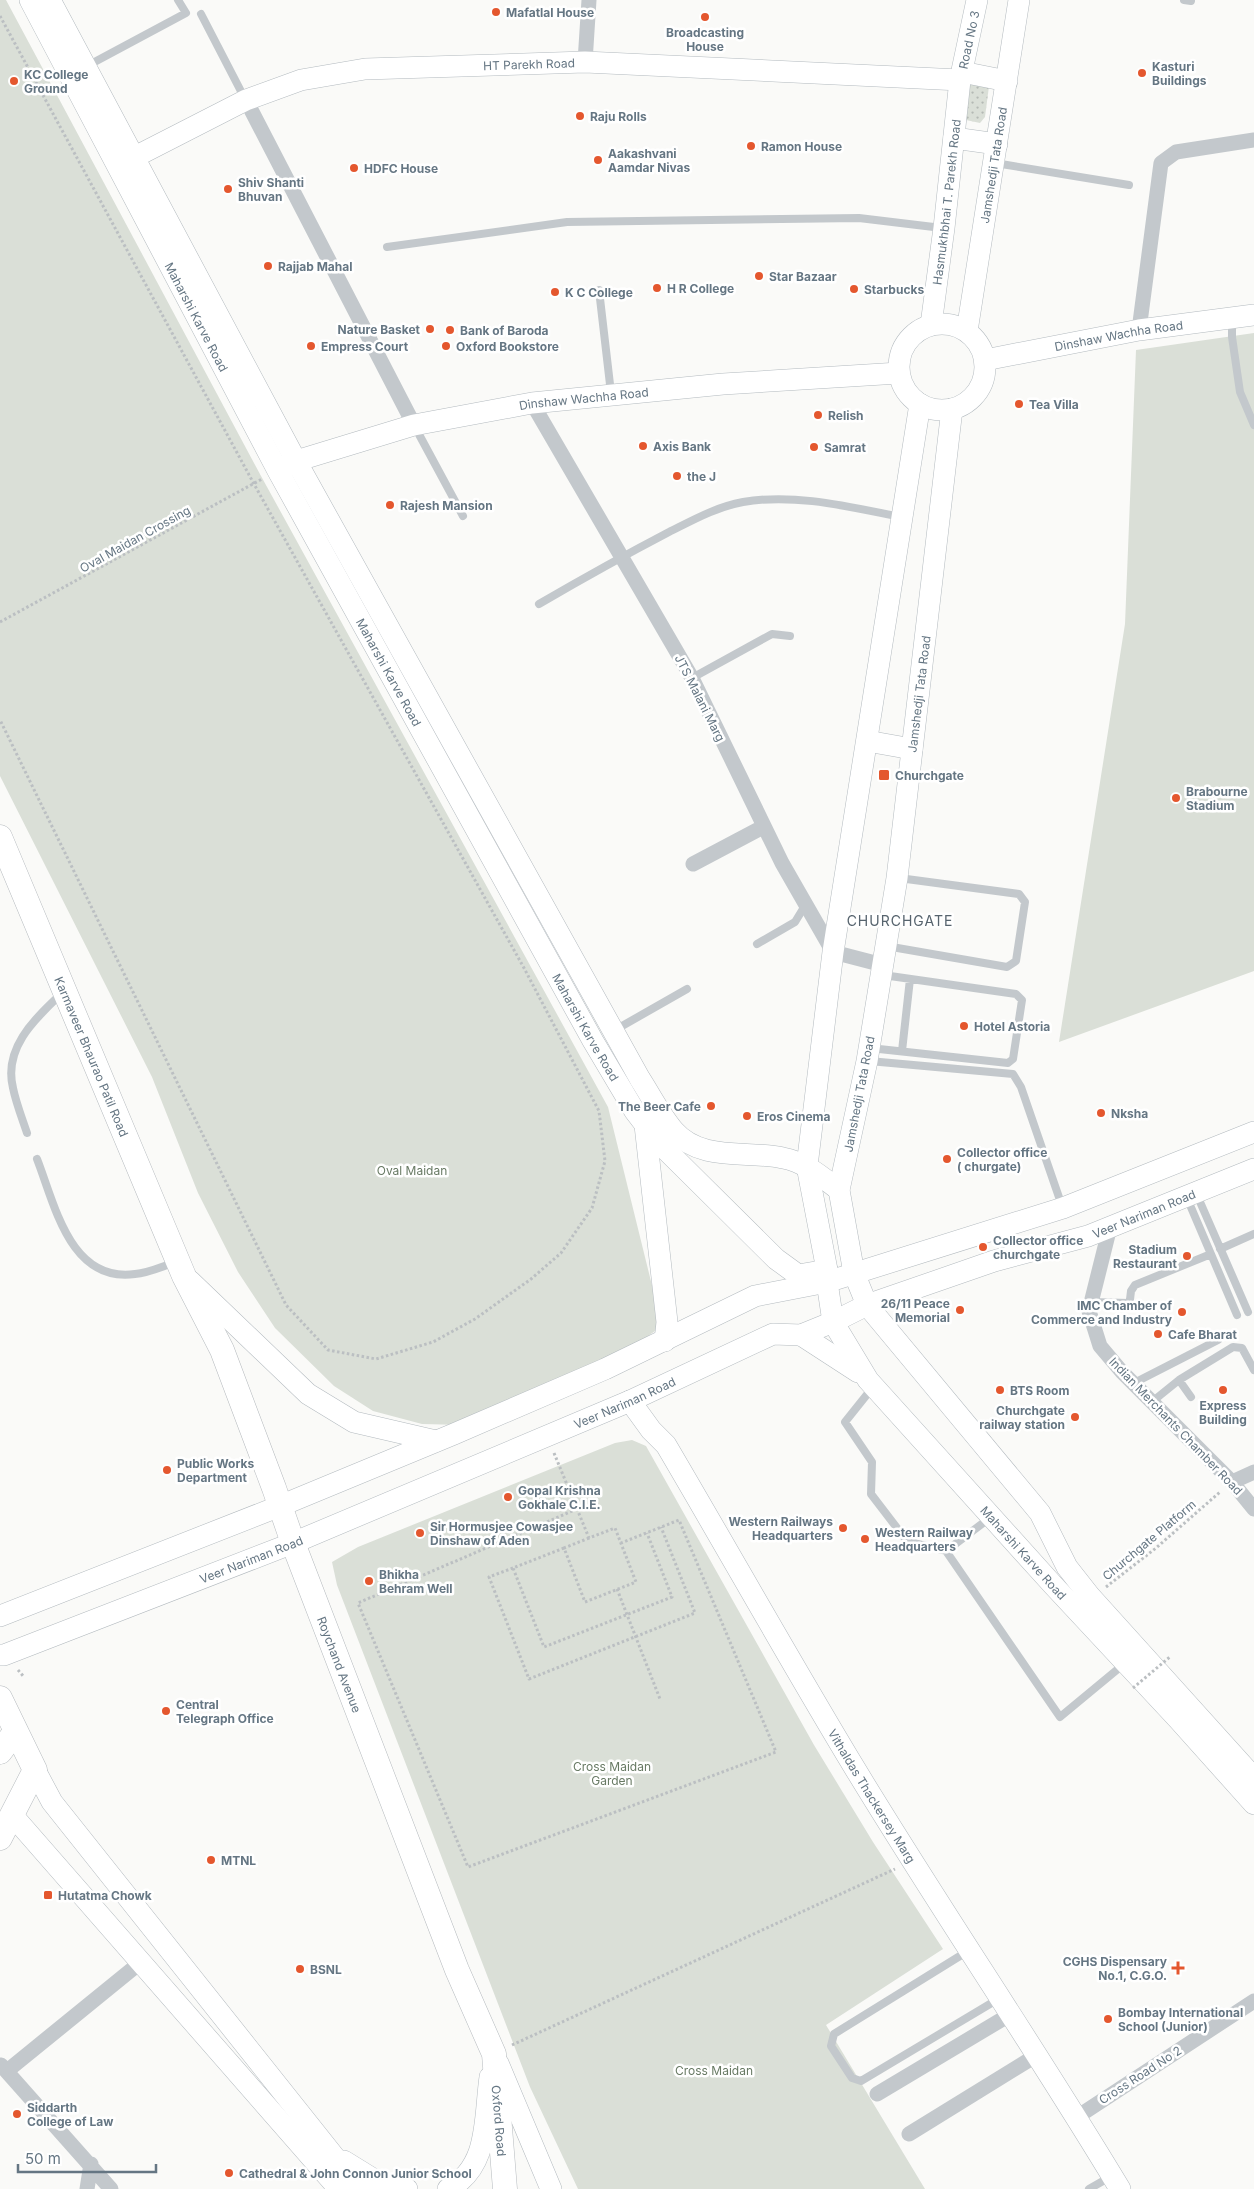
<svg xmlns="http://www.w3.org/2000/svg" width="1254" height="2189" font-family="Inter,sans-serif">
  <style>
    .grass { fill: url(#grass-dots) }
    .green { fill: #dadfd7 }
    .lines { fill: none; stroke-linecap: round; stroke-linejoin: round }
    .secondary-casing { stroke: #b3babf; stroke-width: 22 }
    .primary-casing { stroke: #b5babe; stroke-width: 25 }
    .path { stroke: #bbbfc2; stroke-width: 3; stroke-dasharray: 2.5 2.5; stroke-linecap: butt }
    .lane { stroke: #c3c8cc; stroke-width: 8 }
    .street { stroke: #c3c8cc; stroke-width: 15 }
    .secondary { stroke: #fff; stroke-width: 21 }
    .primary { stroke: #fff; stroke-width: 24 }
    .path-bridge { stroke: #bbbfc2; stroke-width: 3; stroke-dasharray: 2.5 2.5; stroke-linecap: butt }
    .poi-dot { fill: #e4572e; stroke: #fff; stroke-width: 2 }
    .labels { text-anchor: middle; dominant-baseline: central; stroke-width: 5; stroke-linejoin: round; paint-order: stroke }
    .poi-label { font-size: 12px; font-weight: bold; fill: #657683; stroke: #fff; text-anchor: start }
    .street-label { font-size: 12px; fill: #657683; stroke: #fff }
    .park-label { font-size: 12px; fill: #687a64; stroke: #fff }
    .neighbourhood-label { font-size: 14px; letter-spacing: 1px; fill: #57646e; stroke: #fff }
  </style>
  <defs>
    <pattern id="grass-dots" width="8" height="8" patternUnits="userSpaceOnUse" patternTransform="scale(1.25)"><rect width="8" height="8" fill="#dadfd7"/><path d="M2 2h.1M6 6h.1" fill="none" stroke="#b4b9b4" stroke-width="1.8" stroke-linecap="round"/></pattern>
  </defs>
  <rect width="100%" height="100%" fill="#fafaf8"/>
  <path class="grass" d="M969,84L989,86L985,117L980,123L966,120L963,115Z"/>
  <path class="green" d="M0,0H6L261,476L608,1107L662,1326L609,1364L463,1425L422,1424L373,1411L334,1386L275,1328L238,1272L198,1193L152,1077L0,776Z
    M1254,333V971L1059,1042L1125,624L1136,350Z
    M632,1440L646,1446L814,1745L873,1842L943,1949L826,2025L925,2189H578L530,2087L337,1585L332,1562L358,1547L615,1443Z"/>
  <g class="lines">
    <defs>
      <g id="secondary">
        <path id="s1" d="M30,0L278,471L593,1041L634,1110L660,1144L776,1259L798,1275L827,1270"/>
        <path d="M50,0L296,461L640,1079C651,1096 661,1116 674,1131C701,1162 747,1150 783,1158C805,1162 822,1177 839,1190"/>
        <path d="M962,72L1007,81"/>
        <path d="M954,138L997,144"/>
        <path id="s2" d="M121,164L246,100L301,80L365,69L585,62L960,80"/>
        <circle cx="942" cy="367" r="43"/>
        <path id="s3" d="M931,325L944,228L960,80L977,0"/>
        <path id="s4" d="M967,331L1019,0"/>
        <path id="s5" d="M985,360L1139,330L1254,315"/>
        <path id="s6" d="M920,404L833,952L807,1166L827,1270V1282L833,1322L868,1380L1053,1585L1178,1719L1254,1804"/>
        <path d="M952,409L897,878L867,1061L839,1190L854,1273L867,1305L1040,1513L1067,1567L1089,1595L1254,1778"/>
        <path id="s7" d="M285,467L296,461L414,425L532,403L723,384L899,373"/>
        <path d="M867,741L912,749"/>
        <path d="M645,1125L667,1322L665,1341"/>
        <path d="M190,1281L308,1394L354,1422L436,1441"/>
        <path d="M801,1335L858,1372"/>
        <path id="s8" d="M630,1401L651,1430L666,1445C729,1552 790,1661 854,1767C940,1909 1034,2046 1120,2189"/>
        <path d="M0,1616L280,1506L454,1434L605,1369L755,1296L827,1282L1063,1208L1254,1132"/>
        <path id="s9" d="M0,1655H4L293,1543L630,1401L773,1334L801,1335L833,1322L867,1305L994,1261L1088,1236L1254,1169"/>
        <path d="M35,1770L52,1802L360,2189"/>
        <path d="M13,1816L339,2189"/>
        <path d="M498,2063L551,2189"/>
        <path d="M344,2161L378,2182L407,2189"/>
        <path d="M448,2189C490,2167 484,2118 490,2077"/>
      </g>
      <g id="primary">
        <path id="s10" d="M0,837L184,1276L222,1350L274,1488L293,1543L457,1970L494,2054L505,2189"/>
        <path d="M0,1698L35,1770L0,1838"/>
        <path d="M0,1752L15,1732"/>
      </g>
    </defs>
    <use href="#secondary" class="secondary-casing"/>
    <use href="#primary" class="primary-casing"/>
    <path class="path" d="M0,16L254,484L524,968L599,1111L605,1161L592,1208L561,1253L531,1279L475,1319L433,1342L376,1359L328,1350L286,1305L0,720
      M0,622L262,479
      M554,1453L589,1538L615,1528L636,1582L585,1602L564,1548L589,1538
      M577,1509L358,1603L468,1867L776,1752L679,1520L621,1543
      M564,1548L513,1568L544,1647L672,1597L647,1533
      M513,1568L489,1577L529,1679L695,1613L661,1527
      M1106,1587L1156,1548L1220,1492
      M617,1589L660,1699
      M18,1670L24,1677
      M512,2045L895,1869"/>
    <path class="lane" d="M1184,0L1191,1
      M201,14L245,99
      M87,66L186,13L178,0
      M995,163L1129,185
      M387,247L567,222L859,218L942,228
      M599,290L611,393
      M1232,318V337L1240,392L1254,425
      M415,427L463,516
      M539,604C582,579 625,555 669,532C693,520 716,507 743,502C795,493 850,507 901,517
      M692,678L772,634L790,636
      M757,944L795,922L806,904
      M886,946L1007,967L1016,961L1025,902L1019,894L899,878
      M615,1030L687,989
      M870,1048L1008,1063L1013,1059L1022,1000L1016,994L883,975
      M902,1051L910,979
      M869,1061L1013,1074L1021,1087L1062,1206
      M27,1133C22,1118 16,1103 13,1088C3,1047 36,1018 62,993
      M37,1159C55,1205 70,1283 135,1274C149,1273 163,1266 176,1262
      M1197,1195L1248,1312
      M1187,1198L1237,1315
      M1220,1249L1254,1234
      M1091,1302L1129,1303
      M1129,1308L1131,1291L1135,1285L1211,1254
      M1179,1380L1191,1397
      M1134,1383L1218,1340
      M873,1387L845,1422L872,1462L871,1494L907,1541L946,1551
      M1153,1401L1179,1380L1233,1347L1242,1348L1254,1370
      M991,1517L946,1551L1060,1717L1124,1664
      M968,1951L834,2034L831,2046L852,2078L861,2081L1000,1998
      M1089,2189L1110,2177"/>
    <path class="street" d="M585,62L589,0
      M246,100L414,425
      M1139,330L1161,163L1176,152L1254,140
      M532,403L692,678L782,863L833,952L883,965
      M693,864L763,827
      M1110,1227L1089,1311L1100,1346L1122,1372L1232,1482L1254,1509
      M1232,1482L1254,1472
      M1,2065L111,2189
      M7,2071L141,1962
      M877,2094L1011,2014
      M1077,2117L1254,2001
      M909,2134L1037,2055
      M87,2189L91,2164"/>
    <use href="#secondary" class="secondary"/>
    <use href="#primary" class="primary"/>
    <path class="path-bridge" d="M1133,1688L1171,1656"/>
  </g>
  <g class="poi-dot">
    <circle cx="496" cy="12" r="5"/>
    <circle cx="705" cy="17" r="5"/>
    <circle cx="1142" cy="73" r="5"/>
    <circle cx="14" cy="81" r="5"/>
    <circle cx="580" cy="116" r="5"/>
    <circle cx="751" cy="146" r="5"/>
    <circle cx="598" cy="160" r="5"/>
    <circle cx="354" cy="168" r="5"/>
    <circle cx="228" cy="189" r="5"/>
    <circle cx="268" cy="266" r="5"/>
    <circle cx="759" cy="276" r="5"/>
    <circle cx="657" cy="288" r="5"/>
    <circle cx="854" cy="289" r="5"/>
    <circle cx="555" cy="292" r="5"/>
    <circle cx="430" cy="329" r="5"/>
    <circle cx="450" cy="330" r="5"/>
    <circle cx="311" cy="346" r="5"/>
    <circle cx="446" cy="346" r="5"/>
    <circle cx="1019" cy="404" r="5"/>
    <circle cx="818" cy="415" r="5"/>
    <circle cx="643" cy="446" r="5"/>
    <circle cx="814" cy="447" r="5"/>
    <circle cx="677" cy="476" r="5"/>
    <circle cx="390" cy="505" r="5"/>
    <rect x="878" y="769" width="12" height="12" rx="2.5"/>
    <circle cx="1176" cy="798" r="5"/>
    <circle cx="964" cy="1026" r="5"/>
    <circle cx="711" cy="1106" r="5"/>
    <circle cx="1101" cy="1113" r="5"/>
    <circle cx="747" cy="1116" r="5"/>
    <circle cx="947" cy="1159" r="5"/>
    <circle cx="983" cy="1247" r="5"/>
    <circle cx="1187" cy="1256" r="5"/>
    <circle cx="960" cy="1310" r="5"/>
    <circle cx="1182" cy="1312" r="5"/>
    <circle cx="1158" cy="1334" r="5"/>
    <circle cx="1000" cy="1390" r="5"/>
    <circle cx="1223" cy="1390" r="5"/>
    <circle cx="1075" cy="1417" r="5"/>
    <circle cx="167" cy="1470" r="5"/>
    <circle cx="508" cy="1497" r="5"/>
    <circle cx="843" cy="1528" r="5"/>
    <circle cx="420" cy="1533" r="5"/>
    <circle cx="865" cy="1539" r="5"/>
    <circle cx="369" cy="1581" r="5"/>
    <circle cx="166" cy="1711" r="5"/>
    <circle cx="211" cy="1860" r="5"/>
    <rect x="43" y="1890" width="10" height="10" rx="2.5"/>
    <path d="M1175.5 1960.5h5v5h5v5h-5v5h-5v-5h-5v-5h5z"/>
    <circle cx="300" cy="1969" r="5"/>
    <circle cx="1108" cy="2019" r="5"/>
    <circle cx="17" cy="2114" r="5"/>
    <circle cx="229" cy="2173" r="5"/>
  </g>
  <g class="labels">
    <g class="poi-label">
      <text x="506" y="12">Mafatlal House</text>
      <text x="705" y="32" text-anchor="middle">Broadcasting<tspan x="705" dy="14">House</tspan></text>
      <text x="1152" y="66">Kasturi<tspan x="1152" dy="14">Buildings</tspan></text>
      <text x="24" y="74">KC College<tspan x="24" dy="14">Ground</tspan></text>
      <text x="590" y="116">Raju Rolls</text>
      <text x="761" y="146">Ramon House</text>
      <text x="608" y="153">Aakashvani<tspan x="608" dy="14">Aamdar Nivas</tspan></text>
      <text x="364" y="168">HDFC House</text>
      <text x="238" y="182">Shiv Shanti<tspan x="238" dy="14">Bhuvan</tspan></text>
      <text x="278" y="266">Rajjab Mahal</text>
      <text x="769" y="276">Star Bazaar</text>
      <text x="667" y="288">H R College</text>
      <text x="864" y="289">Starbucks</text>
      <text x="565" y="292">K C College</text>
      <text x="420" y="329" text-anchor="end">Nature Basket</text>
      <text x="460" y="330">Bank of Baroda</text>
      <text x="321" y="346">Empress Court</text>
      <text x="456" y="346">Oxford Bookstore</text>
      <text x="1029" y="404">Tea Villa</text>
      <text x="828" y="415">Relish</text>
      <text x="653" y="446">Axis Bank</text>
      <text x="824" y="447">Samrat</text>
      <text x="687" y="476">the J</text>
      <text x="400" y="505">Rajesh Mansion</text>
      <text x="895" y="775">Churchgate</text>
      <text x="1186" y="791">Brabourne<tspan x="1186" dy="14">Stadium</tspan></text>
      <text x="974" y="1026">Hotel Astoria</text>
      <text x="701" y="1106" text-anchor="end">The Beer Cafe</text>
      <text x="1111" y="1113">Nksha</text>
      <text x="757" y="1116">Eros Cinema</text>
      <text x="957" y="1152">Collector office<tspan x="957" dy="14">( churgate)</tspan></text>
      <text x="993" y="1240">Collector office<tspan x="993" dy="14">churchgate</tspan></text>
      <text x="1177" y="1249" text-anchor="end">Stadium<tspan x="1177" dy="14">Restaurant</tspan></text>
      <text x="950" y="1303" text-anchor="end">26/11 Peace<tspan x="950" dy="14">Memorial</tspan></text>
      <text x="1172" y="1305" text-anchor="end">IMC Chamber of<tspan x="1172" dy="14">Commerce and Industry</tspan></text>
      <text x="1168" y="1334">Cafe Bharat</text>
      <text x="1010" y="1390">BTS Room</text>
      <text x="1223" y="1405" text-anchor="middle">Express<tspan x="1223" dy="14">Building</tspan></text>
      <text x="1065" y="1410" text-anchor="end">Churchgate<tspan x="1065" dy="14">railway station</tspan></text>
      <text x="177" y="1463">Public Works<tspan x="177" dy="14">Department</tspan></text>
      <text x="518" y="1490">Gopal Krishna<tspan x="518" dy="14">Gokhale C.I.E.</tspan></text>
      <text x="833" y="1521" text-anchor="end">Western Railways<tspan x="833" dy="14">Headquarters</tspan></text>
      <text x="430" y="1526">Sir Hormusjee Cowasjee<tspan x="430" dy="14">Dinshaw of Aden</tspan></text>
      <text x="875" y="1532">Western Railway<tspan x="875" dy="14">Headquarters</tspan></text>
      <text x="379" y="1574">Bhikha<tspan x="379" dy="14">Behram Well</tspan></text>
      <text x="176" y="1704">Central<tspan x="176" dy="14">Telegraph Office</tspan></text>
      <text x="221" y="1860">MTNL</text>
      <text x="58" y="1895">Hutatma Chowk</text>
      <text x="1167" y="1961" text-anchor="end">CGHS Dispensary<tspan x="1167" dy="14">No.1, C.G.O.</tspan></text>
      <text x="310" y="1969">BSNL</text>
      <text x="1118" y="2012">Bombay International<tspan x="1118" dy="14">School (Junior)</tspan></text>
      <text x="27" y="2107">Siddarth<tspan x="27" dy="14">College of Law</tspan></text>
      <text x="239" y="2173">Cathedral &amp; John Connon Junior School</text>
    </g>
    <g class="street-label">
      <text stroke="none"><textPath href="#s3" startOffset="288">Road No 3</textPath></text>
      <text stroke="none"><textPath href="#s2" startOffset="428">HT Parekh Road</textPath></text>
      <text stroke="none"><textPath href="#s4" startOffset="168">Jamshedji Tata Road</textPath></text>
      <text stroke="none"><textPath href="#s3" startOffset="124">Hasmukhbhai T. Parekh Road</textPath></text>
      <text stroke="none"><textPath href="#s1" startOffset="358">Maharshi Karve Road</textPath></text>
      <text stroke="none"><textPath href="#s5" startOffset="136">Dinshaw Wachha Road</textPath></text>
      <text stroke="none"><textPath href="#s7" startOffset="308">Dinshaw Wachha Road</textPath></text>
      <text transform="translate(135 539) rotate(-29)">Oval Maidan Crossing</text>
      <text stroke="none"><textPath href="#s1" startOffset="762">Maharshi Karve Road</textPath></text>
      <text transform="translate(919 694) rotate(-83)">Jamshedji Tata Road</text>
      <text transform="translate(700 698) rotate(63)">JTS Malani Marg</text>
      <text stroke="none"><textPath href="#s1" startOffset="1168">Maharshi Karve Road</textPath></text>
      <text stroke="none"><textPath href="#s10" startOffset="238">Karmaveer Bhaurao Patil Road</textPath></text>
      <text transform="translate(859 1094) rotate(-79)">Jamshedji Tata Road</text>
      <text stroke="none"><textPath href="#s9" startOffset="1230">Veer Nariman Road</textPath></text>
      <text stroke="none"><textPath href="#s9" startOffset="674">Veer Nariman Road</textPath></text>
      <text transform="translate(1176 1426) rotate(46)">Indian Merchants Chamber Road</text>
      <text transform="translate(1149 1540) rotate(-40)">Churchgate Platform</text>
      <text stroke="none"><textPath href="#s6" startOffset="1229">Maharshi Karve Road</textPath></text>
      <text stroke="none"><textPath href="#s9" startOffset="269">Veer Nariman Road</textPath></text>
      <text stroke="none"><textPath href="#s10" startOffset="895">Roychand Avenue</textPath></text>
      <text stroke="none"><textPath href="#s8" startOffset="464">Vithaldas Thackersey Marg</textPath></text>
      <text transform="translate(1140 2075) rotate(-33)">Cross Road No 2</text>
      <text stroke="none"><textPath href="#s10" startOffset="1381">Oxford Road</textPath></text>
    </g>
    <g class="park-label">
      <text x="412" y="1170">Oval Maidan</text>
      <text x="612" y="1766">Cross Maidan<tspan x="612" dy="14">Garden</tspan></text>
      <text x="714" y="2070">Cross Maidan</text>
    </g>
    <g class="neighbourhood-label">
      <text x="900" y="920">CHURCHGATE</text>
    </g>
  </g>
  <path d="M18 2164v8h138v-8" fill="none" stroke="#657683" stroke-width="2.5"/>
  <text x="25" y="2164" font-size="15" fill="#657683" stroke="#ffffff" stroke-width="4" paint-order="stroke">50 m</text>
</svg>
